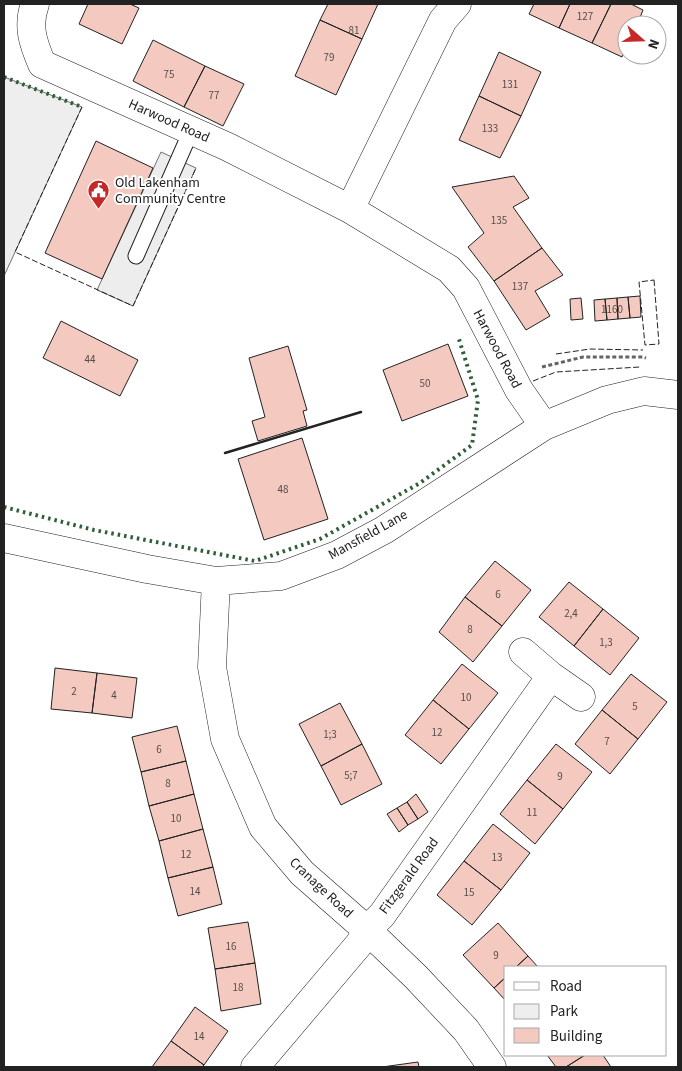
<svg xmlns="http://www.w3.org/2000/svg" width="682" height="1071" font-family="'Source Sans 3',sans-serif">
  <style>
    .green { fill: #eee; stroke: #6f6f6f }
    .parking { fill: #ededed; stroke: #6f6f6f }
    .building { fill: #f3c9c0; stroke: #222 }
    .lines { fill: none; stroke-linecap: round; stroke-linejoin: round }
    .service-casing { stroke: #222; stroke-width: 17 }
    .minor-casing { stroke: #222; stroke-width: 29 }
    .path { stroke: #646464; stroke-width: 3; stroke-dasharray: 4 2.5; stroke-linecap: butt }
    .service { stroke: #fff; stroke-width: 15 }
    .minor { stroke: #fff; stroke-width: 28 }
    .hedge { stroke: #2f5e38; stroke-width: 4; stroke-dasharray: 2.5 4; stroke-linecap: butt }
    .fence { stroke: #222; stroke-width: 1; stroke-dasharray: 6 2.5; stroke-linecap: butt }
    .wall { stroke: #222; stroke-width: 2.5 }
    .labels { text-anchor: middle; dominant-baseline: central; stroke-width: 4; stroke-linejoin: round; paint-order: stroke }
    .number-label { font-size: 11px; fill: #564c4a }
    .street-label { font-size: 14px; fill: #222; stroke: #fff }
    .poi-label { font-size: 14px; fill: #222; stroke: #fff; text-anchor: start }
  </style>
  <rect width="100%" height="100%" fill="#fff"/>
  <path class="green" d="M4,77L82,107L4,276Z"/>
  <path class="parking" d="M161,152L196,168L133,306L97,290Z"/>
  <path class="building" d="M88,4H130L139,8L122,44L79,24Z
    M328,4H378L362,39L320,20Z
    M534,4H570L559,28L529,14Z
    M570,4H611L592,43L559,28Z
    M611,4H631L643,10L637,25H627V46L622,57L592,43Z
    M320,20L362,39L336,95L295,76Z
    M153,40L205,66L184,107L133,81Z
    M499,52L541,72L521,116L479,96Z
    M205,66L244,84L223,126L184,107Z
    M479,96L521,116L500,158L459,140Z
    M96,141L153,168L102,279L45,253Z
    M514,176L529,198L513,207L542,248L494,281L468,247L484,233L452,187Z
    M542,248L563,275L535,291L550,316L526,330L494,281Z
    M640,296L641,317L630,318L628,297Z
    M628,297L630,318L618,319L617,298Z
    M581,298L583,319L571,320L570,299Z
    M617,298L618,319L607,320L605,299Z
    M605,299L607,320L595,321L594,300Z
    M61,321L138,360L120,396L43,358Z
    M448,344L468,396L402,421L383,370Z
    M288,346L307,410L303,411L307,426L258,441L252,421L265,417L249,358Z
    M302,438L328,519L264,540L238,459Z
    M495,561L531,590L502,626L465,597Z
    M569,582L603,609L574,646L539,617Z
    M465,597L502,626L473,662L439,632Z
    M603,609L639,638L610,675L574,646Z
    M462,664L498,693L469,729L433,700Z
    M55,668L97,673L92,713L51,709Z
    M97,673L137,678L132,718L92,713Z
    M631,674L667,702L638,739L602,710Z
    M433,700L469,729L441,764L405,735Z
    M340,703L362,744L321,766L299,724Z
    M602,710L638,739L610,774L575,744Z
    M177,726L186,761L141,772L132,737Z
    M362,744L382,784L341,805L321,766Z
    M556,744L592,772L563,809L527,780Z
    M186,761L194,794L149,806L141,772Z
    M527,780L563,809L535,844L500,814Z
    M194,794L203,829L159,841L149,806Z
    M416,794L428,812L418,819L407,802Z
    M407,802L418,819L408,825L397,808Z
    M397,808L408,825L399,832L387,814Z
    M493,824L530,853L501,890L464,861Z
    M203,829L213,867L168,878L159,841Z
    M464,861L501,890L472,925L437,895Z
    M213,867L222,904L178,916L168,878Z
    M248,922L255,963L215,969L208,928Z
    M498,923L528,956L516,967H506V977L494,988L463,955Z
    M528,956L538,967H516Z
    M255,963L261,1004L221,1011L215,969Z
    M506,977V1001L494,988Z
    M195,1007L228,1031L204,1065L171,1041Z
    M171,1041L204,1065L202,1067H152Z
    M547,1055H585L566,1067H556Z
    M585,1055H603L611,1067H566Z
    M418,1062L419,1067H382Z"/>
  <g class="lines">
    <defs>
      <path id="service" d="M136,256L191,131"/>
      <path id="minor" d="M35,4C27,26 33,43 42,64L228,147L350,209L449,269L466,288L519,390L544,426
        M350,209L443,20L457,4
        M4,538L147,569L216,581L281,576L337,555L384,530L544,426L607,400L644,391L678,395
        M216,581L212,667L225,739L263,827L302,873L367,930L416,977L466,1030L492,1067
        M523,652L551,676
        M255,1067L360,943L367,930L382,915L551,676L581,697"/>
    </defs>
    <use href="#service" class="service-casing"/>
    <use href="#minor" class="minor-casing"/>
    <path class="path" d="M542,367L583,357H643L646,358"/>
    <use href="#service" class="service"/>
    <use href="#minor" class="minor"/>
    <path class="hedge" d="M4,77L82,107
      M4,507L94,530L255,561L320,539L420,483L472,445L478,400L458,336"/>
    <path class="fence" d="M82,107L15,252L133,306L196,168
      M654,280L659,344L645,345L639,282Z
      M556,354L590,349L643,350
      M533,381L556,372L640,367"/>
    <path class="wall" d="M225,453L361,412"/>
  </g>
  <defs>
    <symbol id="civic-pin" viewBox="-11 -11 22 30"><path d="M0 17L-7.5 6A9.5 9.5 0 1 1 7.5 6Z" fill="#c62828" stroke="#fff"/><path d="M-.6-6.5H3V-4.5H.6V-3L4-1V1h2V6H-6V1h2V-1L-.6-3ZM-1.2 2.5V6h2.4V2.5Z" fill="#fff"/></symbol>
  </defs>
  <g fill-rule="evenodd">
    <use href="#civic-pin" x="86" y="178" width="25" height="34"/>
  </g>
  <g class="labels">
    <g class="number-label">
      <text x="585" y="16">127</text>
      <text x="354" y="30">81</text>
      <text x="329" y="57">79</text>
      <text x="169" y="74">75</text>
      <text x="510" y="84">131</text>
      <text x="214" y="95">77</text>
      <text x="490" y="128">133</text>
      <text x="499" y="220">135</text>
      <text x="520" y="286">137</text>
      <text x="612" y="309">1160</text>
      <text x="90" y="359">44</text>
      <text x="425" y="383">50</text>
      <text x="283" y="489">48</text>
      <text x="498" y="594">6</text>
      <text x="571" y="613">2,4</text>
      <text x="470" y="629">8</text>
      <text x="606" y="642">1,3</text>
      <text x="74" y="691">2</text>
      <text x="114" y="695">4</text>
      <text x="466" y="697">10</text>
      <text x="635" y="706">5</text>
      <text x="437" y="732">12</text>
      <text x="330" y="734">1;3</text>
      <text x="607" y="741">7</text>
      <text x="159" y="749">6</text>
      <text x="351" y="775">5;7</text>
      <text x="560" y="776">9</text>
      <text x="168" y="783">8</text>
      <text x="532" y="812">11</text>
      <text x="176" y="818">10</text>
      <text x="186" y="854">12</text>
      <text x="497" y="857">13</text>
      <text x="195" y="891">14</text>
      <text x="469" y="892">15</text>
      <text x="231" y="946">16</text>
      <text x="496" y="955">9</text>
      <text x="238" y="987">18</text>
      <text x="199" y="1036">14</text>
    </g>
    <g class="street-label">
      <text transform="translate(169 121) rotate(24)">Harwood Road</text>
      <text transform="translate(497 349) rotate(62)">Harwood Road</text>
      <text transform="translate(368 535) rotate(-29)">Mansfield Lane</text>
      <text transform="translate(409 876) rotate(-54)">Fitzgerald Road</text>
      <text transform="translate(321 888) rotate(43)">Cranage Road</text>
    </g>
    <g class="poi-label">
      <text x="115" y="183">Old Lakenham<tspan x="115" dy="16">Community Centre</tspan></text>
    </g>
  </g>
  <rect width="682" height="1071" fill="none" stroke="#222222" stroke-width="10"/>
  <rect x="504" y="966" width="162" height="90" fill="#ffffff" stroke="#a7a7a7"/>
  <rect x="514" y="982" width="25" height="8" fill="#ffffff" stroke="#a7a7a7"/>
  <text x="550" y="991" font-size="15" fill="#222222">Road</text>
  <rect x="514" y="1004" width="25" height="15" fill="#eeeeee" stroke="#a7a7a7"/>
  <text x="550" y="1016" font-size="15" fill="#222222">Park</text>
  <rect x="514" y="1028" width="25" height="15" fill="#f3c9c0" stroke="#a7a7a7"/>
  <text x="550" y="1041" font-size="15" fill="#222222">Building</text>
  <g transform="translate(642 40) rotate(110)"><circle r="24" fill="#ffffff" stroke="#a7a7a7"/>
  <path d="M0-4L9 19L0 12L-9 19Z" fill="#c62828"/>
  <text y="-8" font-size="14" font-weight="bold" text-anchor="middle" fill="#222222">N</text>
  </g>
</svg>
